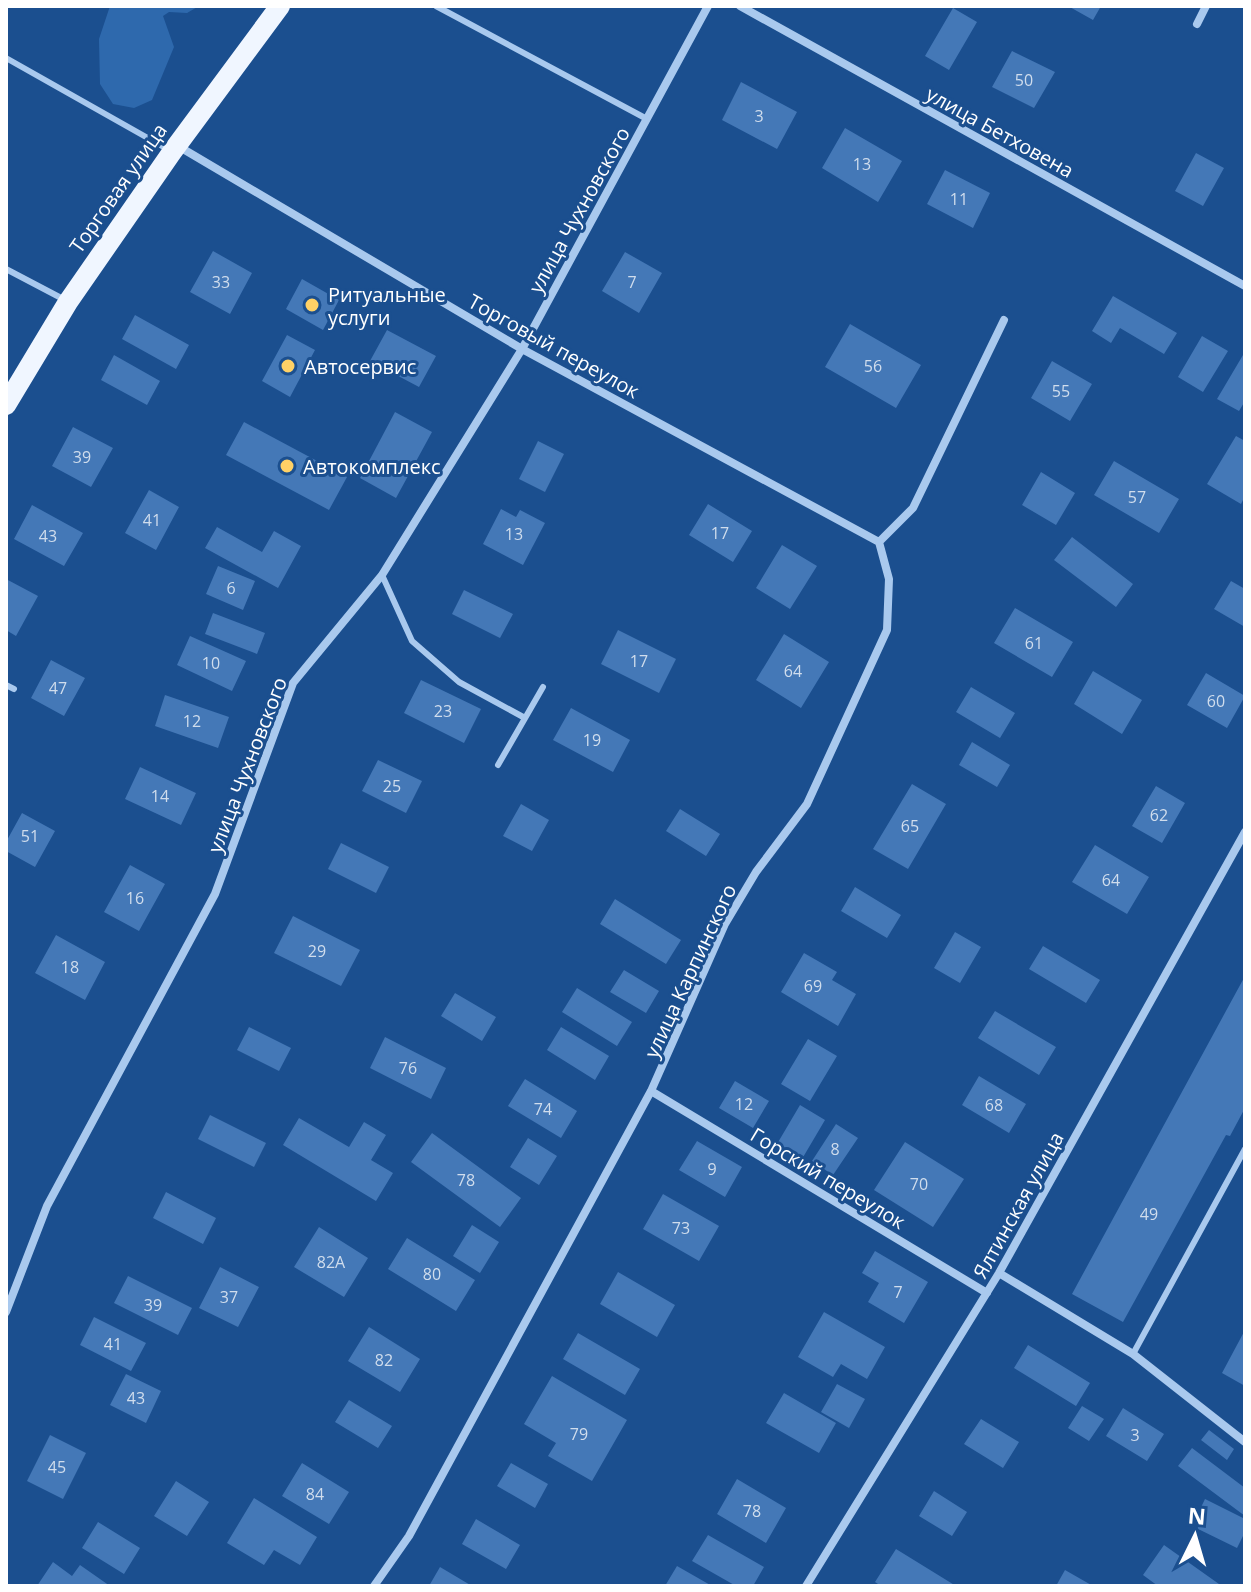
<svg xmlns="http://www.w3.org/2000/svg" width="1251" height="1592" font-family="'Open Sans',sans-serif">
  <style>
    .green { fill: #2e69ad }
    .building { fill: #4478b7 }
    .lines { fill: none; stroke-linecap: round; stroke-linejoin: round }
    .service { stroke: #a9c9ee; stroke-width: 6 }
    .minor { stroke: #a9c9ee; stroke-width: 8 }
    .primary { stroke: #f0f6ff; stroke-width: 20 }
    .poi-dot { fill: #ffd166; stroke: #1b4f8f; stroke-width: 3 }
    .labels { text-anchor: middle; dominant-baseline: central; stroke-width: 6; stroke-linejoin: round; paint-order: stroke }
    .number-label { font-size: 16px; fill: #d0dded }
    .street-label { font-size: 20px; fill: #fff; stroke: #1b4f8f }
    .poi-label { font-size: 20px; fill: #fff; stroke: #1b4f8f; text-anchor: start }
  </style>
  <rect width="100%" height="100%" fill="#1b4f8f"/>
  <path class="green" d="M110,6H199L187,13L169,12L163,16L174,47L152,100L134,108L113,104L100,84L99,39Z"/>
  <path class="building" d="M1068,6H1101L1093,20Z
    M953,8L977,22L949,70L925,56Z
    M1012,51L1055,72L1034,108L992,87Z
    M741,82L797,112L777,149L722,120Z
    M845,128L902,161L878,202L822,168Z
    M1196,153L1224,168L1203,206L1175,191Z
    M945,170L990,193L973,228L927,204Z
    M213,251L252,273L230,314L190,292Z
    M625,252L662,273L639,313L602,291Z
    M302,279L339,300L323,330L286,309Z
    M1113,296L1177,333L1164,354L1120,328L1111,343L1092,331Z
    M135,315L189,345L176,369L122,339Z
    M850,324L921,365L896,408L825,367Z
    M387,330L436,356L419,387L370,361Z
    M287,335L315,350L290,397L262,381Z
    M1202,336L1228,351L1203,392L1178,377Z
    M114,355L160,381L147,405L101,380Z
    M1243,355L1245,356V401L1239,411L1217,399Z
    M1052,361L1092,384L1070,421L1031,398Z
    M395,412L432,432L396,498L360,478Z
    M244,422L347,477L329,510L226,455Z
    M73,427L113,448L91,487L52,466Z
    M1236,436L1245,441V496L1241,504L1207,484Z
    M538,441L564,454L545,492L519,479Z
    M1114,461L1179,499L1159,533L1094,495Z
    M1041,472L1075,493L1056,525L1022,505Z
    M149,490L179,507L156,550L125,533Z
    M708,504L752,531L733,562L689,535Z
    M32,505L83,533L64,566L14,539Z
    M501,509L516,517L520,510L545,523L523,565L483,544Z
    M217,527L262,552L274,531L301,546L278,588L205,548Z
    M1072,537L1133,584L1116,607L1054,560Z
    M782,545L817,566L790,609L756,588Z
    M218,566L255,581L243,610L206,594Z
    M6,579L38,596L16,636L6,630Z
    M1231,581L1245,589V627L1214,609Z
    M464,590L513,614L500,638L452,614Z
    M1015,608L1073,642L1052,677L994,643Z
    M213,613L265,633L257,654L205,634Z
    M618,630L676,659L659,693L601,664Z
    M784,634L829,662L801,708L756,680Z
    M190,636L246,661L232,691L177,665Z
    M51,660L85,678L64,716L31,698Z
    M1093,671L1142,700L1122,734L1074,704Z
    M1206,673L1245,696L1227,728L1187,705Z
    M421,680L481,709L464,743L404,713Z
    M971,687L1015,713L1000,738L956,712Z
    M165,695L229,717L218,748L155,726Z
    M571,708L630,740L613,772L553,740Z
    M972,742L1010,765L997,787L959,765Z
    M378,760L422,781L406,813L362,791Z
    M140,767L196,793L181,825L125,799Z
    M912,784L946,804L908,869L873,849Z
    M1156,786L1185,803L1162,843L1132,826Z
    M521,804L549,820L532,851L503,836Z
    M680,809L720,834L706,856L666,831Z
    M22,813L55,831L35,867L6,851V842Z
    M341,843L389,867L376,893L328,869Z
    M1095,845L1149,877L1127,914L1072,882Z
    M130,865L165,884L139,931L104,912Z
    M855,887L901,915L887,938L841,911Z
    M615,899L681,940L666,964L600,924Z
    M293,916L360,950L341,986L274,953Z
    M955,932L981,947L960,983L934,968Z
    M56,935L105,962L85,1000L35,973Z
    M1043,946L1100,980L1086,1003L1029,969Z
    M804,953L837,972L832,980L856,994L838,1026L781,992Z
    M624,970L659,991L646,1013L610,992Z
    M1245,976V1108L1230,1136L1226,1135L1123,1322L1072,1294Z
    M577,988L632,1022L617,1046L562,1012Z
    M455,993L496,1017L482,1041L441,1016Z
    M995,1011L1056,1047L1039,1075L978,1038Z
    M249,1027L291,1048L279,1071L237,1050Z
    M561,1027L609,1056L595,1080L547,1050Z
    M385,1037L446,1068L431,1099L370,1068Z
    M808,1039L837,1056L810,1101L781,1084Z
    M979,1076L1026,1104L1009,1133L962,1105Z
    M525,1079L577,1111L561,1138L508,1106Z
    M735,1081L769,1101L753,1128L719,1108Z
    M800,1105L825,1120L802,1159L777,1144Z
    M210,1115L266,1143L254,1167L198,1139Z
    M299,1118L349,1147L364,1122L386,1135L371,1160L393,1173L376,1201L283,1145Z
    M836,1124L858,1138L833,1175L812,1161Z
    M432,1133L521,1198L500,1227L411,1162Z
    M528,1138L557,1156L539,1185L510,1167Z
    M697,1141L742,1167L725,1197L679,1170Z
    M905,1142L964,1179L933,1227L874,1190Z
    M166,1192L216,1218L203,1244L153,1218Z
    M663,1194L719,1226L699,1261L643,1229Z
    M472,1225L499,1242L480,1273L453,1256Z
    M319,1227L368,1258L344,1297L294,1267Z
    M407,1238L475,1280L456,1311L388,1269Z
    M875,1251L928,1282L904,1323L868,1302L879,1283L862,1273Z
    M220,1267L259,1287L238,1327L199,1308Z
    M618,1272L675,1305L657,1337L600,1304Z
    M128,1276L192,1308L178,1335L114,1303Z
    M824,1312L885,1347L867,1379L841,1364L833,1377L798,1357Z
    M94,1317L146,1343L131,1371L80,1345Z
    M369,1327L420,1359L400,1392L348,1361Z
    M1245,1330V1386L1222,1373Z
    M578,1333L640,1369L625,1395L563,1359Z
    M1028,1345L1090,1383L1076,1406L1014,1368Z
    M126,1374L161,1391L146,1423L110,1405Z
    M552,1376L627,1420L592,1481L548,1456L556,1443L524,1424Z
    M837,1384L865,1399L849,1428L821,1412Z
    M784,1393L836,1423L819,1453L766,1423Z
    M349,1400L392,1426L378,1448L335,1422Z
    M1082,1406L1104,1419L1089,1441L1068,1428Z
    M1123,1408L1164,1434L1147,1461L1106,1436Z
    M981,1419L1019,1442L1003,1468L964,1444Z
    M1209,1430L1234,1449L1227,1460L1201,1440Z
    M50,1435L86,1453L63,1499L27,1481Z
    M1192,1448L1245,1488V1516L1178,1466Z
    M302,1463L349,1492L329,1524L282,1496Z
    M511,1463L548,1484L535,1508L497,1486Z
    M737,1479L786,1508L766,1543L717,1514Z
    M176,1481L209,1502L187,1536L154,1516Z
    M934,1491L967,1512L952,1536L919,1516Z
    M254,1498L317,1537L300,1565L274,1550L264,1565L227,1543Z
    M1205,1499L1245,1519V1532L1237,1548L1192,1526Z
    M476,1519L520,1545L506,1569L462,1544Z
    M98,1522L140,1548L124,1574L82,1548Z
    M708,1535L764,1567L753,1586H736L692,1561Z
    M1164,1545L1219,1584L1217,1586H1158L1143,1575Z
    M896,1549L956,1586H881L875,1582Z
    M53,1562L72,1576L80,1565L110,1586H37Z
    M677,1566L712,1586H665Z
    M440,1567L472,1586H429Z
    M1065,1570L1093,1586H1056Z"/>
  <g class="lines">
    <path class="service" d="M436,6L647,119
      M6,58L169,150
      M6,269L65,300
      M382,575L412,641L459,682L525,718
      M6,685L14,689
      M498,765L543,687
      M1133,1354L1245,1149"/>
    <path class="minor" d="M740,6L1245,286
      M1197,24L1206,6
      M178,146L522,349L879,542
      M651,1091L987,1293
      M999,1273L1133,1354L1245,1442
      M6,1312L47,1206L215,894L293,683L382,575L522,349L708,6
      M374,1586L409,1536L651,1091L725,924L756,872L807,804L887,630L889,579L879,542L913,508L1004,320
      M806,1586L999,1273L1245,832"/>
    <path class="primary" d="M6,405L68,302L172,152L280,6"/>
  </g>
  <g class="poi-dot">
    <circle cx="312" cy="305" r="8"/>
    <circle cx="288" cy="366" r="8"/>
    <circle cx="287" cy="466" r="8"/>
  </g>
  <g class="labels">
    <g class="number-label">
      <text x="1024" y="80">50</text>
      <text x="759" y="116">3</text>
      <text x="862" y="164">13</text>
      <text x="959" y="199">11</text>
      <text x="221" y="282">33</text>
      <text x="632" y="282">7</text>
      <text x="873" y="366">56</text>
      <text x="1061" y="391">55</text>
      <text x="82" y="457">39</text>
      <text x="1137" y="497">57</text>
      <text x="152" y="520">41</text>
      <text x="720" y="533">17</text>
      <text x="514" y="534">13</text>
      <text x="48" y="536">43</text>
      <text x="231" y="588">6</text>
      <text x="1034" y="643">61</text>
      <text x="639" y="661">17</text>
      <text x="211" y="663">10</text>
      <text x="793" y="671">64</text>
      <text x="58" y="688">47</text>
      <text x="1216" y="701">60</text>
      <text x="443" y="711">23</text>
      <text x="192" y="721">12</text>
      <text x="592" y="740">19</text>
      <text x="392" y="786">25</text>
      <text x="160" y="796">14</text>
      <text x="1159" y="815">62</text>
      <text x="910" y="826">65</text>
      <text x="30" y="836">51</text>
      <text x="1111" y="880">64</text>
      <text x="135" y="898">16</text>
      <text x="317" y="951">29</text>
      <text x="70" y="967">18</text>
      <text x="813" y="986">69</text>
      <text x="408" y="1068">76</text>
      <text x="744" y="1104">12</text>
      <text x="994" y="1105">68</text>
      <text x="543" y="1109">74</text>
      <text x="835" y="1149">8</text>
      <text x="712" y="1169">9</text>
      <text x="466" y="1180">78</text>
      <text x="919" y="1184">70</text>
      <text x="1149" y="1214">49</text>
      <text x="681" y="1228">73</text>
      <text x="331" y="1262">82А</text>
      <text x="432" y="1274">80</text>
      <text x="898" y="1292">7</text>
      <text x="229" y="1297">37</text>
      <text x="153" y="1305">39</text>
      <text x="113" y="1344">41</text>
      <text x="384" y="1360">82</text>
      <text x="136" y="1398">43</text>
      <text x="579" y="1434">79</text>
      <text x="1135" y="1435">3</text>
      <text x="57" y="1467">45</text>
      <text x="315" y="1494">84</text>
      <text x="752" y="1511">78</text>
    </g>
    <g class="street-label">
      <text transform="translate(1000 132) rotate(29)">улица Бетховена</text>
      <text transform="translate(118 188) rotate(-55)">Торговая улица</text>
      <text transform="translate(579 210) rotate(-61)">улица Чухновского</text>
      <text transform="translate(554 346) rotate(29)">Торговый переулок</text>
      <text transform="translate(247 765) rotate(-69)">улица Чухновского</text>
      <text transform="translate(690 971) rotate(-65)">улица Карпинского</text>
      <text transform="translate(828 1178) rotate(31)">Горский переулок</text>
      <text transform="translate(1018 1205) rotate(-61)">Ялтинская улица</text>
    </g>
    <g class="poi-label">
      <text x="328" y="294">Ритуальные<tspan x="328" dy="23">услуги</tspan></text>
      <text x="304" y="366">Автосервис</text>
      <text x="303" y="466">Автокомплекс</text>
    </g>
  </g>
  <rect width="1251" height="1592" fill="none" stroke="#ffffff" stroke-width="16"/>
  <g transform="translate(1195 1536) rotate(5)" stroke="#1b4f8f" stroke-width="6" paint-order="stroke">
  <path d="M0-6L14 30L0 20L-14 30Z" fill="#ffffff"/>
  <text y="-12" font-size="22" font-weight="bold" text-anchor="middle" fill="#ffffff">N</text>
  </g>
</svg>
